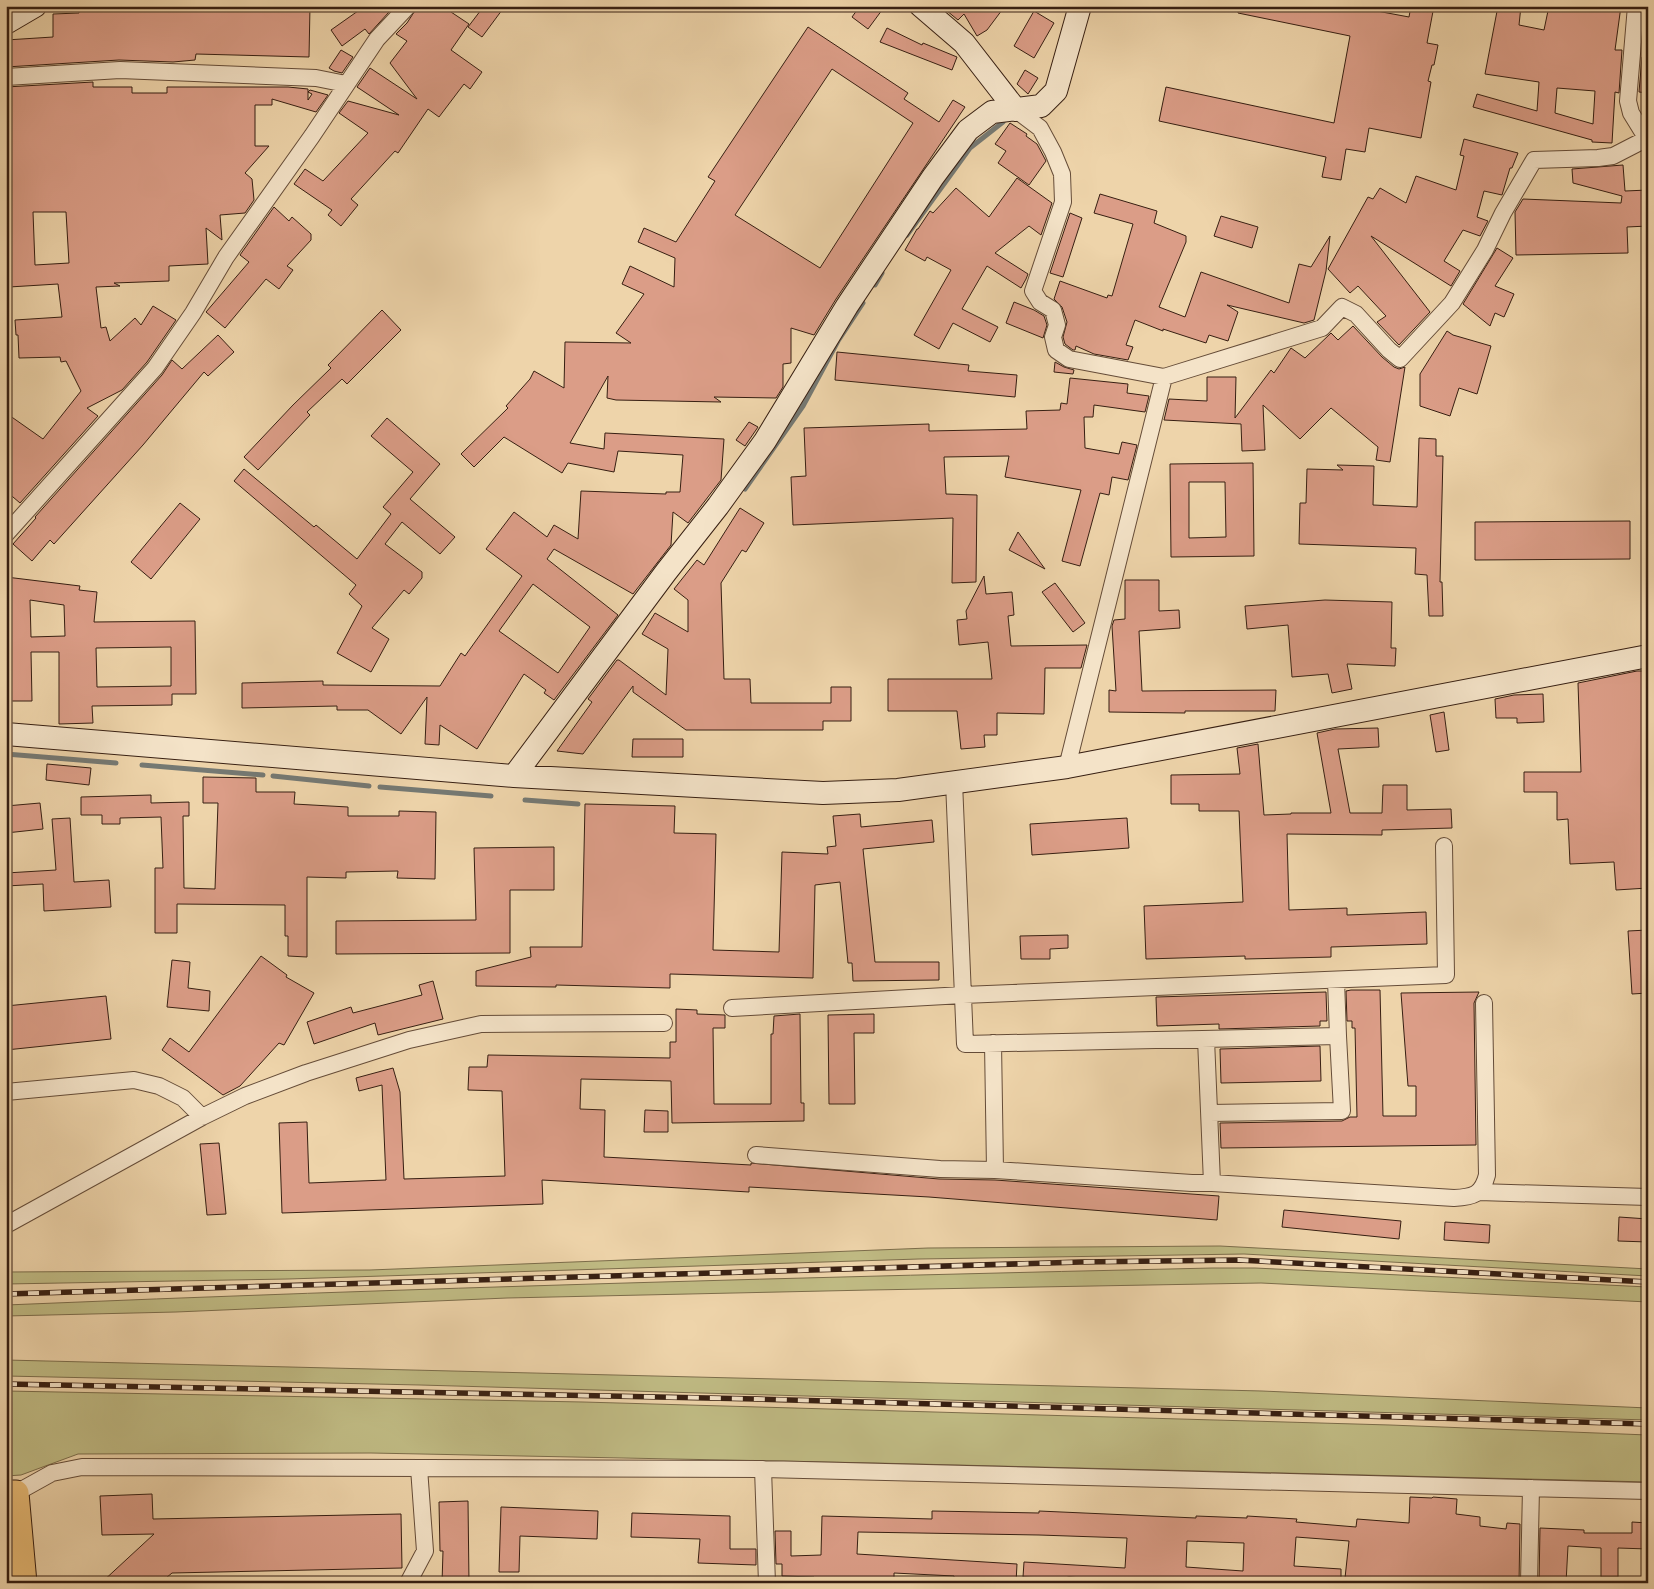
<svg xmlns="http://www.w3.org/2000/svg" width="1654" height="1589" font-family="'Sorts Mill Goudy',serif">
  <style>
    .green { fill: #c0bb84; stroke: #7c6d4b }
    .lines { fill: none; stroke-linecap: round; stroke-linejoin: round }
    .stream { stroke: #757973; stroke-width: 5 }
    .building { fill: #db9d87; stroke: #371f12; fill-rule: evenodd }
    .street-casing { stroke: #654c38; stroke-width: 18 }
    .secondary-casing { stroke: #371f12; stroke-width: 24 }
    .primary-casing { stroke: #371f12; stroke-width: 27 }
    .street { stroke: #f4e3c8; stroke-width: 16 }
    .secondary { stroke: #f4e3c8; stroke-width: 22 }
    .primary { stroke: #e7ba75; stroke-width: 25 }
    .rail-casing { stroke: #371f12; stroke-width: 5.5 }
    .rail { stroke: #f4e3c8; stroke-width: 4; stroke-dasharray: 11; stroke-linecap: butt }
  </style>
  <rect width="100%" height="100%" fill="#eed4aa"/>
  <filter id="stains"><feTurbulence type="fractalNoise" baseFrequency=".004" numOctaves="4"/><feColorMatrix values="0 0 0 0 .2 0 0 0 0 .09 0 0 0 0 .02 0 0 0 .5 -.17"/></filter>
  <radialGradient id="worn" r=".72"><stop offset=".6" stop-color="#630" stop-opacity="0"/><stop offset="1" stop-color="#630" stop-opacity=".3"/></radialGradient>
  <path class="green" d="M1220,1246L1648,1269V1276L1244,1254L919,1259L288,1279L6,1284V1272L370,1270L928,1248Z
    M1212,1268H1255L1648,1287V1302L1261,1283L870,1290L507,1298L176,1312L6,1316V1305C408,1288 810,1277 1212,1268Z
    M6,1360L1262,1391L1648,1408V1420L420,1385L6,1376Z
    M6,1391L583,1402L1390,1425L1648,1435V1482L875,1463L371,1453L78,1454L21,1475L6,1476Z"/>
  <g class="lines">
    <path class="stream" d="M907,235L970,148L1003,122
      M875,285L882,273
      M745,489L803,406L838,341L863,303
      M6,754L116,763
      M142,765L263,775
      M273,776L369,786
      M380,787L491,796
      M525,800L578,804"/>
  </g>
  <path class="building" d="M79,6H157V8L188,6H310L309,57L196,54L195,60L173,62L119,60L6,67V40L53,37V14L79,13Z
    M365,6H385L389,12L369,34L365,29L342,46L331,30Z
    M418,6H442L469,24L451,50L482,72L470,89L464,84L439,117L428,109L398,153L395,151L351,199L358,205L341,226L328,215L332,210L294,184L305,169L323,181L368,133L339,113L348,101L399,115L357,87L370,68L417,99L390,63L407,41L396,34L407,23Z
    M484,6H505L482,37L468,27Z
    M860,6H885L868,29L852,17Z
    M941,6H1005L987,30L977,36L964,14L958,20Z
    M1238,6H1350L1409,17L1411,6H1434L1427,43L1438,45L1434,65H1432L1428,81L1431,82L1421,138L1369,128L1365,152L1346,149L1341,180L1322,177L1326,157L1159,121L1166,87L1334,123L1350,36L1238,13Z
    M1498,6H1521L1519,25L1544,30L1549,6H1621L1615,50H1622L1619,93L1615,92L1612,143L1592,142V140L1473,107L1477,94L1537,111L1539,82L1485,74ZM1557,88L1595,91L1593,124L1555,113Z
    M1034,11L1054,23L1034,58L1014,46Z
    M808,27L908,93L904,99L939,122L953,100L965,107L836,299L814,335L791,328V363L783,364V387L776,398L714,397L721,402L616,400L607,398L608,376L570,443L604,449L605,433L724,439L721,480L688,523L673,512L671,545L633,594L554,549L547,559L618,615L554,700L544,693L546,690L524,674L477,749L440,725L439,745L425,744L427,697L401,734L368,710H337V706L242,708V683L323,681V685L440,686L461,653L465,656L522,576L486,549L514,512L547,537L554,525L578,539L581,491L666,494V492H680L683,455L618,451L614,472L568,463L562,473L504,437L474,467L461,454L508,408L506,406L530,379L534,371L564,388L565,342L631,343L616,333L644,294L622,284L630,266L674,287L675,258L638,242L644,228L676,242L715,181L708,177ZM832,69L913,123L820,268L735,215ZM533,584L590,627L558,673L499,631Z
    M887,28L922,45L923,43L957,57L952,70L880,42Z
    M341,50L353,57L342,73L334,71L329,68Z
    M1642,57H1648V93L1639,92Z
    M1025,70L1038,78L1028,94L1017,84Z
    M93,82V87H132V93H167V87H288L308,89V100L312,94L308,92L310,90L328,95L316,112L272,99V105H255V146H269L245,173L252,179L254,200L245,213L220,215L222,240L206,228L208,264L169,266V281L114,283L120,286L96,287L101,328L106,327L110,341L135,318L141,325L153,306L176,320L147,362L122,390L87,408L98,416L20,503L6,491V413L43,439L81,391L66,361L61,362L60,357L19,358L18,335H16L15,320L62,317L58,284L9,287L6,222H9L10,181H6V87ZM33,212H66L69,263L35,265Z
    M1010,123L1027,134L1026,136L1037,144L1046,161L1029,185L998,163L1006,151L995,144Z
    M1464,139L1518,153L1512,168H1510L1502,195L1484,191L1477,217L1488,221L1480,236L1463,230L1444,261L1460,271L1451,286L1371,236L1430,312L1399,345L1377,322L1386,316L1358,286L1350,293L1328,269L1368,197L1373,199L1380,188L1406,203L1416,176L1456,190L1464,156L1460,155Z
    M1623,165L1625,191L1648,190V226L1627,227L1628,253L1516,255L1515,212L1523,199L1621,203L1622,196L1573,183L1572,169Z
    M1017,178L1052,203L1041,235L1029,226L995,253L1028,274L1026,279L1021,288L987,266L962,309L998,327L990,342L953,323L939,349L914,335L951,270L927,257L925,261L905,250L917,229H918L930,211L933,213L956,188L989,217Z
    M1100,194L1157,211L1154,223L1186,236V242L1159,307L1185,317L1201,272L1289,303L1299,264L1311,267L1330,236L1326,271L1314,320L1304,323L1227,305L1238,312L1228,341L1209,335L1206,343L1163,329V331L1135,320L1126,345L1133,347L1128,360L1094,354L1076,346L1075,350H1073L1065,344L1063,337L1067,322L1062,307L1054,299L1060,281L1107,298L1108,295L1112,296L1133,224L1094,213Z
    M274,207L289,221L292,217L311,234V240L287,266L293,270L279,289L266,279L225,328L206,312L249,262L240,255Z
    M1070,213L1082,218L1063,277L1050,273Z
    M1221,216L1258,227L1252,248L1214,236Z
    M1497,248L1513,258L1495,286L1514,294L1504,317L1495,313L1490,326L1463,304Z
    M1014,302L1034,310L1044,316L1047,325L1043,338L1006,323Z
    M382,310L401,330L347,384L342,379L307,412L310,415L258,470L244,457L293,405L331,368L328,365Z
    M1353,326L1382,357L1394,367L1399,369L1405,367L1390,462L1376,460L1378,447L1331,408L1300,439L1263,405L1265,450L1242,451L1241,424L1164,420L1169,399L1207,401V377H1236L1235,418L1271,370L1274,373L1291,348L1305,358L1331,333L1338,340Z
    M1447,331L1453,335L1491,346L1477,394L1459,388L1450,416L1420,406V374Z
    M218,335L234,352L208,376L204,372L143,445L54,544L50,540L32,561L13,544L36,518L35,517L162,375L172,360L182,369Z
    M837,352L969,365L968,371L1017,375L1015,397L835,380Z
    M1055,362L1064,367L1074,370L1073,374L1054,372Z
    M1070,378L1128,384L1127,393L1149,396L1145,412L1094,405L1093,417H1084L1085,448L1119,454L1122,442L1137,445L1128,480L1112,477L1109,495L1100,493L1080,566L1062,561L1081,490L1005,477L1009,456L944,457L946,494L977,495L976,582L952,583L953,518L793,525L791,477L806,476L804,428L929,424V431L1027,429L1026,411L1060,410L1061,403L1067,404Z
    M387,418L440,464L410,499L455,537L440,554L402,522L385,544L422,572V578L409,594L404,590L372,628L389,639L371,672L337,653L362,606L349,594L356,585L234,481L244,469L314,527L316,525L357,559L391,514L383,507L413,472L371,436Z
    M749,422L758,427L745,446L736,440Z
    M1419,438L1436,439V456H1443L1440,582H1442L1443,616H1429L1427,575L1415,574L1416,548L1299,544L1300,503H1306L1307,469L1343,470L1337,465L1374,466L1373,505L1417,507Z
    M1253,463L1254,556L1171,557L1170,464ZM1189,482H1225L1226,537L1189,538Z
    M180,503L200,519L151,579L131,562Z
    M740,508L764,523L746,552L742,550L721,583L724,679H750L751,703H831V687H851V721H823V730H686L633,692V686L583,754L557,751L592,702L588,699L617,660H619L666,695L668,649L642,634L655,613L688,632V600L674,589L697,560L704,565Z
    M1630,521V559L1475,560V522Z
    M1018,532L1045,569L1009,550Z
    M984,576L986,594L1012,592L1014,615L1008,616L1011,646L1087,645L1081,668H1045L1044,714L997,713V735H984L985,747L961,749L957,711H888V679H992L988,642L959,645L957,620L967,619L966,611Z
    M6,577L80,586L79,590L97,592L94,622L195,621L196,694H172V705L92,706L93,723L59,724V652H31L32,701H6ZM30,600L64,605L65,636L31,637ZM171,647V686L97,687L96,648Z
    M1125,580H1159V611L1179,610L1180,628L1139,631L1142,691L1276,690L1275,711H1185V713L1109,712V690L1116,691L1112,626L1114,620L1125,619Z
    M1055,583L1085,623L1073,632L1042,592Z
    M1325,600L1392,602L1391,648H1396L1395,666L1347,664L1352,689L1332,693L1328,674L1292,677L1288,625L1247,629L1245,606Z
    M1637,671H1643L1644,758H1648V888L1616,890L1614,862L1570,864L1568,819L1557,820V792H1524V772H1581L1578,683Z
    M1543,694L1544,722L1517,723V718H1496L1495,699L1514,695Z
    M1444,712L1449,750L1436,752L1430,715Z
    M1378,728L1379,747L1338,749L1350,813H1382L1383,785H1407V810L1451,809L1452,828L1382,830V835L1287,834L1289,910L1347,908V915L1426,912L1427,944L1331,947V957L1245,959V956L1146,959L1144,906L1243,902L1239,811H1199V804H1171V775L1240,774L1237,748L1258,744L1264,815L1291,814V813H1331L1317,733L1335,729Z
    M633,739H683V757H632Z
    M47,764L91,768L89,785L46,780Z
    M203,777L256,778V792H295L294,804L348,807V816H399V811L436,812L435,879L397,878L398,871L346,872V878L307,877V957L288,956V936H285V905L177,904V933H155V868H163L161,817L120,818V824H102V815H81V797L151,795V803L189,802V816H183L184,888L215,889L218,803H203Z
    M40,803L43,829L6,833V806Z
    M585,804L675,806L674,833L716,834L713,950L779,952L782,852L828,854L827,847L836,846L833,816L860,814L861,827L932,820L934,842L863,849L875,962H939V980L853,981L852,963H848L840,882L815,885L813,978L670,974V988L556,985V987L476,986V971L531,957L530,947H582Z
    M70,818L74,882L109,880L111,907L44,911L43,884L6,886V873L56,870L52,819Z
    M1127,818L1129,848L1032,855L1030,824Z
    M554,847V890H510V953L336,954V921L476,920L474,848Z
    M1648,930V993L1632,994L1628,931Z
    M1068,935V948L1050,949V959H1021L1020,936Z
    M261,956L287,975L286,977L314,993L284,1045L279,1043L240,1086L223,1095L162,1050L170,1038L189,1052Z
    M172,960L190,962L188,988L210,991L209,1011L167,1007Z
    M433,981L443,1019L378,1035L375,1023L314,1044L307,1022L351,1007L353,1013L422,995L419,985Z
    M1351,990H1380L1383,1116H1416V1086H1408L1401,993L1479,992L1474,1003L1476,1145L1221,1148L1220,1123L1342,1121L1350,1117H1357L1355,1028H1352V1021H1347L1346,991Z
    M1326,992L1327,1021H1320V1026L1219,1029V1024L1157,1026L1156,997Z
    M106,996L111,1039L6,1050V1006Z
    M676,1009L697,1010V1014L725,1015V1028H713L714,1104H771V1034H773L774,1016L800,1014L801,1103H804V1121L672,1123L671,1081L581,1079L580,1109L605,1110L604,1157L751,1165V1163L939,1179L995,1180L1219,1196L1217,1220L929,1197L749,1187V1192L542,1180L543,1204L282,1213L279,1123L307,1122L309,1183L386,1180L382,1085L359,1091L356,1078L393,1068L400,1092L404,1179L505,1176L502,1091L468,1090L469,1067H487L488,1055L670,1058V1042H676Z
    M874,1014V1033H854L855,1104H829L828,1015Z
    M1320,1046L1321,1081L1221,1083L1220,1049Z
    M645,1110L668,1111V1132H644Z
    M219,1143L226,1214L207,1215L200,1144Z
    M1284,1210L1401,1221L1399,1239L1282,1227Z
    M1619,1217L1648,1219V1242L1618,1241Z
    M1445,1222L1490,1225L1489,1243L1444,1240Z
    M152,1494L153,1519L401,1514L402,1568L172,1573L160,1583H101L154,1534L102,1535L100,1496Z
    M1410,1497L1432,1498L1433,1497L1457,1499L1456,1514L1480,1517V1526L1506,1529L1507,1523L1520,1524L1519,1583H1394L1345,1578L1349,1541L1296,1537L1294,1566L1341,1569V1583L1251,1579V1583H1124V1581L1069,1577L1059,1579L1023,1577L1024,1562L1125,1568L1127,1538L1039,1535L858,1532L857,1554L1017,1564L1016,1583H954V1576L894,1573V1581L852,1578V1581L814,1582V1577L782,1576V1564H776L775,1531H791V1556L821,1555L822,1516L932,1519V1511L1039,1513V1511L1196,1518V1516L1247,1518V1516L1297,1519L1296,1522L1356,1527L1357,1519L1409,1523ZM1187,1541L1244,1543L1243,1571L1186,1567Z
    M468,1501L469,1583H442L443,1551H440L439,1502Z
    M501,1507L598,1511L597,1539L520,1536L519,1572H499Z
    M632,1513L730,1516V1549H756V1565L698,1563L700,1539L631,1537Z
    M1632,1522L1648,1523V1549L1618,1548V1577H1601V1548L1568,1546L1566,1583H1539L1540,1528L1584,1530V1533H1632Z"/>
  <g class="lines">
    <defs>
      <path id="street" d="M1636,6L1628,101L1631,113L1647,139
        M6,77L120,70L316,78L346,84
        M1016,110L1040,128L1053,152L1062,174L1063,202L1033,291L1040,302L1053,310L1057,325L1053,337L1056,350L1069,359L1164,377L1322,328L1342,307L1356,314L1389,350L1400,359L1452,303L1485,250L1503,213L1534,160L1598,158L1613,156L1648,138
        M6,534L155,368L193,313L226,257L312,136L377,39L408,6
        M1067,767L1164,377
        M954,782L965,1044L1338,1036L1336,980
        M732,1008L963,995L1446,975L1444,846
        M1206,1039L1212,1183
        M993,1043L995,1170
        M6,1092L134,1080L159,1086L183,1098L202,1117
        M1210,1113L1342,1111L1338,1036
        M756,1155L940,1169L995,1170L1192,1183H1212L1454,1198C1473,1197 1482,1195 1487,1175L1484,1003
        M1479,1192L1648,1197
        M6,1225L202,1117L245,1096L306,1073L409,1040L481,1024L664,1023
        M763,1469L767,1583
        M16,1493L52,1473L82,1467L763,1469L1648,1491
        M408,1583L425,1551L419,1468
        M1529,1583L1531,1488"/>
      <path id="secondary" d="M921,6L964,43L1016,110
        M6,23L35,6
        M6,734L514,776L823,793L898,790L1067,767L1648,656
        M514,776L666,572L718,506L765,441L847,306L933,177L968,130L992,112L1041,106L1056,91L1080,6"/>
      <path id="primary" d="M6,1493H16L24,1583"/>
    </defs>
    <use href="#street" class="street-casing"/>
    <use href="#secondary" class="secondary-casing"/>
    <use href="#primary" class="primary-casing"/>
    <use href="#street" class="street"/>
    <use href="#secondary" class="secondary"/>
    <use href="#primary" class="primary"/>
    <defs>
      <path id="rail" d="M6,1294L1081,1262L1239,1260L1648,1282
        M6,1384L757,1399L1648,1424"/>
    </defs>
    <use href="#rail" class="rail-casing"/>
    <use href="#rail" class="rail"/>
  </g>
  <rect width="1654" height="1589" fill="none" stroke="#eed4aa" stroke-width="25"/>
  <rect x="8" y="8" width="1639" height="1574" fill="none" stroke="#371f12" stroke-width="2.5"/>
  <rect x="12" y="12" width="1629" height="1564" fill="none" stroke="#371f12"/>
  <rect width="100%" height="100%" filter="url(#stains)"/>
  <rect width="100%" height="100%" fill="url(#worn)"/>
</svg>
